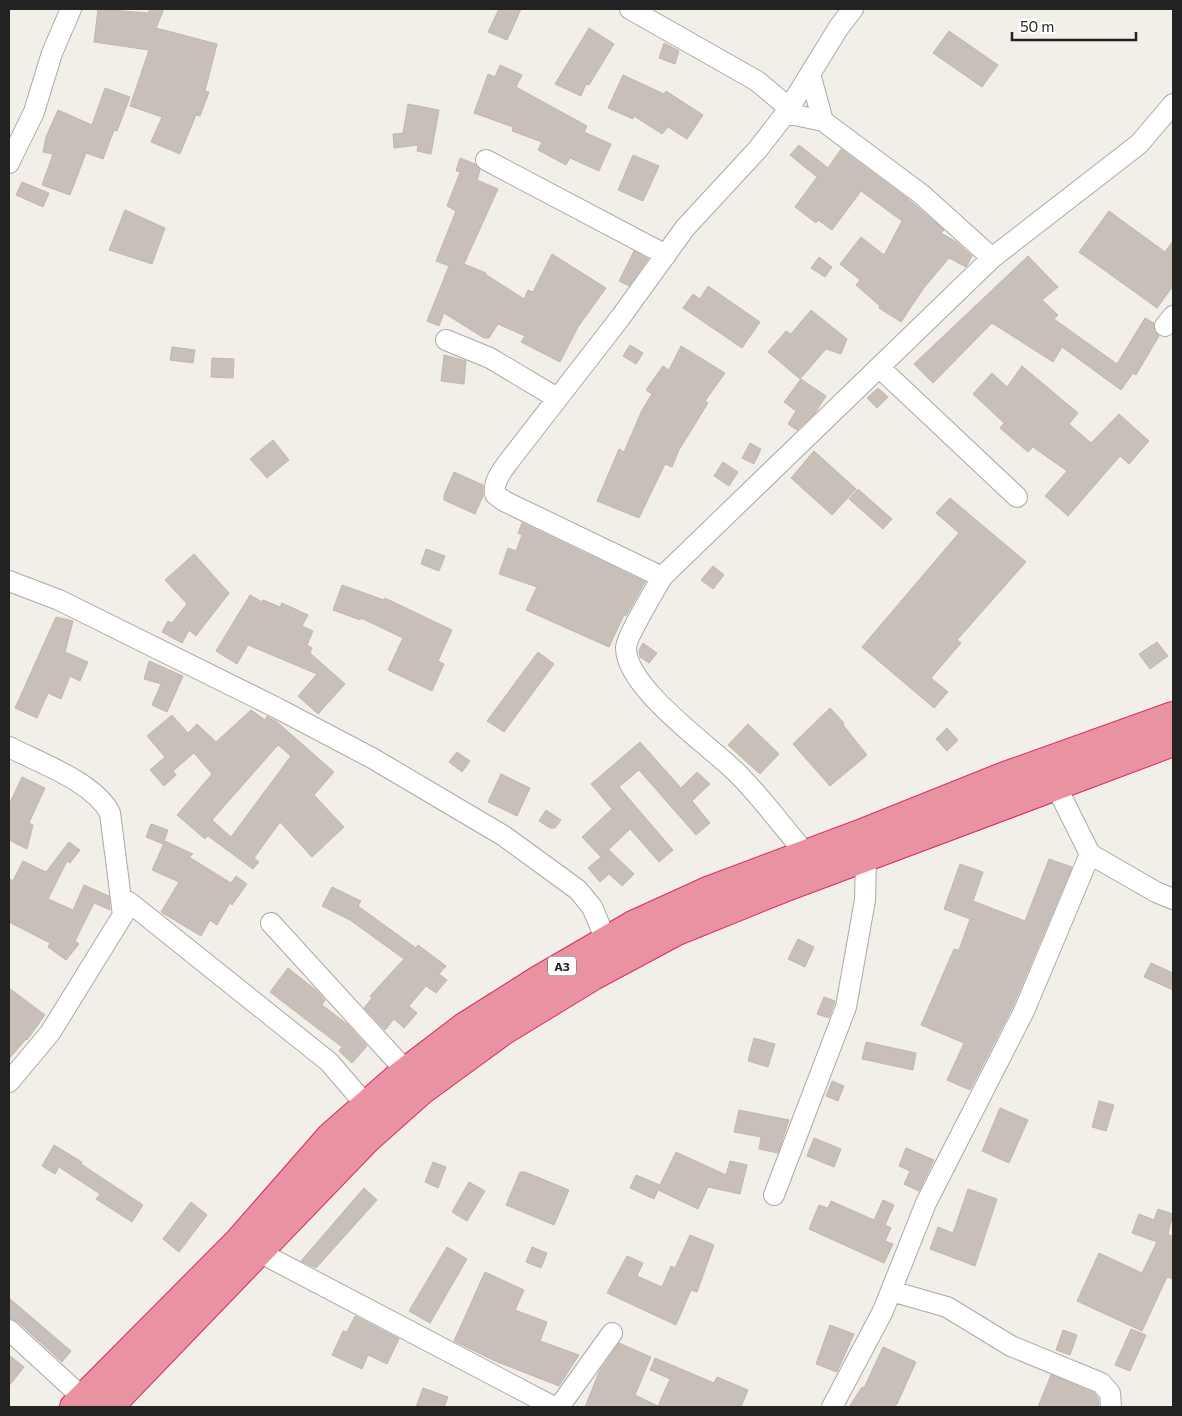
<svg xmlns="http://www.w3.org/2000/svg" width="1182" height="1416" font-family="Commissioner,sans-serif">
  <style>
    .building { fill: #c7bfb8; stroke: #c4b6ab; fill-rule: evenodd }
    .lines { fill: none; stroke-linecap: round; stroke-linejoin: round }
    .street-casing { stroke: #a9a9a9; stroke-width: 22 }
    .highway-casing { stroke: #dc2a67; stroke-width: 30 }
    .street { stroke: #fff; stroke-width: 20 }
    .highway { stroke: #e892a2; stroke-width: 28 }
    .labels { text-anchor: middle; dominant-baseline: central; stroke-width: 5; stroke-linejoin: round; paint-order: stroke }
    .shield { fill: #fff; stroke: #646464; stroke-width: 1 }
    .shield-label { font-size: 12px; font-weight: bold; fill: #222 }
  </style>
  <rect width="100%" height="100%" fill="#f2efe9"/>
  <path class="building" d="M98,9L148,13L150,9H164L156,28L217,44L205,91L209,92L200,116L196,115L180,154L151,142L162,117L130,106L149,50L94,42Z
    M499,9H521L507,40L488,32Z
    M589,28L614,44L589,85L586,84L581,96L555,84Z
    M949,31L998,65L982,87L933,53Z
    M664,43L679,51L675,64L659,58Z
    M500,65L522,75L516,87L587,126L584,132L611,144L599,171L570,158L566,165L538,150L542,142L512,131L513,127L474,113L488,74L495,77Z
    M623,75L664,94L666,91L703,115L687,139L668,127L662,134L634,116L633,119L608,108Z
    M105,88L130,97L117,131L114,130L103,159L86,153L70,195L42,185L53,154L43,152L46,137L58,110L92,125Z
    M408,104L439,110L431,154L417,151L418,145L394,148L393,134L403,133Z
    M799,145L828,168L841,149L908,199L944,230L941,233L955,241L972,256L966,267L949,258L923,289L901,322L879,308L880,306L856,285L860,280L840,264L861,237L884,255L902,221L861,191L832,230L818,220L816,223L795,207L817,177L790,155Z
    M633,155L659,166L643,201L618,190Z
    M460,158L475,164L480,170L477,180L498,189L464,264L486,273L485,274L524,299L528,290L533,292L552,254L606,288L578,327L560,362L521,342L525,336L498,324L489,338H484L444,313L439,326L427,321L449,266L436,261L456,211L447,206L460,172L456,171Z
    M22,182L49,193L43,207L16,195Z
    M125,210L165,228L152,264L109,250Z
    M1109,211L1165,252L1173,241V286L1157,308L1079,252Z
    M634,251L648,259L629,286L619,281Z
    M1028,256L1058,287L1042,300L1058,315L1054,319L1117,364L1145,318L1154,323V331L1159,336L1136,375L1133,373L1121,390L1062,347L1053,362L992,323L933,383L914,364Z
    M819,257L832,267L825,277L811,268Z
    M708,286L760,322L742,348L683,308L693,294L700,299Z
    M811,310L847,339L841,354L826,349L800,379L768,352L786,331L791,334Z
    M630,345L643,353L636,364L623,356Z
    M681,346L725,373L705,401L708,403L679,450L672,467L665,464L639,518L597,501L619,449L624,452L642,410L652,394L646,390L663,366L669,370Z
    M172,347L195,350L193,363L170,360Z
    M444,355L466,361L464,384L441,381Z
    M212,358L234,359L233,378L211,377Z
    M1022,366L1078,413L1069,424L1091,443L1119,414L1149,441L1129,464L1120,456L1068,516L1045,496L1067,471L1033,447L1028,452L1000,428L1004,423L973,394L992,373L1007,387Z
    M801,379L826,396L815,413L797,430L788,424L796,411L784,402Z
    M878,388L888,397L877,408L867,398Z
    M273,440L289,460L267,478L250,459Z
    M750,443L761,449L754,464L742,458Z
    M814,451L856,489L832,515L791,478Z
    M723,462L738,472L729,486L714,476Z
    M454,472L483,485V496L475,514L444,500V495Z
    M858,489L892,519L883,529L849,499Z
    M950,498L1026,562L957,640L961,643L931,678L948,692L934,708L862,647L959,533L936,513Z
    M522,523L645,582L626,616L624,615L609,647L526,610L537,587L499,574L508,548L516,551L522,535L518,533Z
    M426,549L445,556L439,571L421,564Z
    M194,554L229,593L196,636L189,630L182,643L162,632L168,621L172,623L187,604L165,580Z
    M713,566L724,575L713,589L701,580Z
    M342,585L384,600L385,598L452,630L438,661L444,664L432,691L388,670L403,638L361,618L360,620L333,610Z
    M250,595L262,602L263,600L280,607L282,603L308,615L302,626L313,631L307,645L312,648L310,653L345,684L318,714L298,696L317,674L248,645L237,664L216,651Z
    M56,617L73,621L65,652L88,662L80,681L70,676L61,699L48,693L37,718L15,708Z
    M1157,642L1168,656L1150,669L1139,654Z
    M643,643L657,653L649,663L640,657L639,650Z
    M538,652L554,664L504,732L487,721Z
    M149,661L183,676L167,712L152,705L161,684L144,679Z
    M830,708L844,723L843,725L867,755L830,786L793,744Z
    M251,710L265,720L267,716L277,722L334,772L314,795L344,827L312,857L280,822L254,858L259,862L253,869L208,836L205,839L177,815L212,774L194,753L173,771L176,775L164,786L150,770L165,757L147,736L172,715L188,733L197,724L216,742ZM278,745L291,756L231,837L212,820Z
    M748,724L779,754L760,774L728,745Z
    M947,728L958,740L947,751L936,739Z
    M640,742L681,788L697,772L710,784L692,801L710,823L696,835L639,770L619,787L673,850L659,862L630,829L601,857L609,850L634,874L622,886L609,874L600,882L588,868L601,857L582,837L612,809L591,784Z
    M457,752L470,761L462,772L449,762Z
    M501,774L530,788L517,816L488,802Z
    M22,777L45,788L29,823L33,825L27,849L9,840V805Z
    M546,810L561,820L555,828H550L539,821Z
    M151,824L168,830L163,844L146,837Z
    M165,841L193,854L189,857L231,883L236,876L247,884L232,905L230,903L217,925L210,920L201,936L161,912L179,882L152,870Z
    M69,842L80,850L70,863L67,861L48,899L73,910L84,885L109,896L110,910L94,903L75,941L79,944L66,960L48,947L50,943L9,922V878L13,881L23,861L46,872Z
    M1049,859L1072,867L1013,1006L970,1090L947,1080L964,1043L921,1025L954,949L959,950L970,919L944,909L960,864L983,872L973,901L1025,921Z
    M332,887L361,901L358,906L416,948L418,945L446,966L439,974L447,980L436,993L426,986L409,1006L417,1013L404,1028L394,1019L385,1030L364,1008L372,998L370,996L404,959L350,920L322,906Z
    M798,939L814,947L805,967L788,959Z
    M1151,963L1173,973V990L1144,977Z
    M288,968L316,990L325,1000L322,1005L347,1024L367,1046L352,1063L339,1051L342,1047L270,992Z
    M9,988L45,1015L27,1040L26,1039L9,1059Z
    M824,997L835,1001L829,1018L817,1014Z
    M754,1038L775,1044L768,1067L748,1061Z
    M866,1042L916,1053L913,1070L862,1059Z
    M832,1081L844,1086L838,1101L826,1096Z
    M1099,1101L1114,1105L1106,1131L1092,1127Z
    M1000,1108L1028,1120L1009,1163L982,1151Z
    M739,1110L789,1120L778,1153L759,1149L761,1137L734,1132Z
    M814,1138L841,1149L834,1167L807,1156Z
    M54,1145L82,1162L81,1164L143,1205L132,1222L96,1199L100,1194L59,1167L55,1174L42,1166Z
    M906,1148L934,1160L919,1191L904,1184L910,1171L899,1166Z
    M676,1152L726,1175L730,1161L747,1165L740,1194L708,1187L698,1209L658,1190L654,1199L630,1188L636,1175L660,1185Z
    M433,1162L446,1167L438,1188L425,1182Z
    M520,1172H525L569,1190L554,1225L506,1205Z
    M469,1182L485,1191L467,1221L452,1212Z
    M364,1188L377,1200L316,1268L301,1261Z
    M968,1189L997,1199L975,1266L930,1249L938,1227L953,1233Z
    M883,1200L894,1205L885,1225L891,1228L885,1241L893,1244L884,1263L809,1229L819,1205L828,1208L831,1201L874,1220Z
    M191,1202L207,1215L179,1252L163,1239Z
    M1158,1209L1173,1214L1168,1234L1173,1237V1279L1167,1277L1142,1331L1077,1301L1099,1253L1142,1273L1157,1242L1132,1233L1139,1214L1154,1220Z
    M690,1235L714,1245L697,1292L691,1290L676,1325L607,1293L627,1256L643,1263L637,1276L662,1287L671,1266L675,1268Z
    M447,1247L467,1259L430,1323L409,1311Z
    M532,1247L547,1253L541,1268L526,1262Z
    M485,1272L524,1290L515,1310L547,1322L540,1341L579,1355L559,1386L495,1361L454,1341Z
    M9,1298L71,1351L62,1362L17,1321L9,1318Z
    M355,1316L399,1339L387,1364L368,1355L362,1369L332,1355L343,1331L347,1332Z
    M830,1325L854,1334L837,1372L816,1364Z
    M1131,1329L1146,1335L1130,1371L1115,1365Z
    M1063,1330L1077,1335L1070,1355L1056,1350Z
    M619,1343L651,1357L635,1395L658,1406L670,1379L650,1370L655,1358L714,1383L717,1377L748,1390L741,1407H585L599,1372Z
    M883,1347L916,1362L897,1404L893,1407H849L862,1387L864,1388Z
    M9,1355L24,1367L9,1386Z
    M1051,1375L1094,1393L1098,1398L1099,1407H1038Z
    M423,1388L448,1397L444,1407H416Z"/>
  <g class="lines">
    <defs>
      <path id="street" d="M630,9L757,81L789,108
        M810,74L823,121
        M786,113L823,121L921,194L992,258
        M486,160L666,255
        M9,163L34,112L52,53L71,9
        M1165,326L1173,316
        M446,340L490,358L557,398
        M880,368L1017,497
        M662,577L992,258L1139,144L1173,104
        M9,581L59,600L277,708L372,758L504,836L578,890L592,907L606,940
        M9,747C40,763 94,782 110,813L123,915L129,902L329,1062L366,1105
        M1056,786L1090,854L1156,892L1173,899
        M806,854C783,827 762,798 737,773C710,746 626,688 626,648C626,637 655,590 662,577L504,501L495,494C493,481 502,471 509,461L620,318L685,228L758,149L786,113L839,27L853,9
        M271,923L406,1071
        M9,1082L50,1033L123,915
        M774,1195L846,1007L865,900L866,857
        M259,1252L554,1407
        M891,1291L947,1307L1011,1346L1101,1383L1110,1393L1111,1407
        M9,1330L83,1398
        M559,1407L612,1333
        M832,1407L883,1311L926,1203L1024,1011L1090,854"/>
      <path id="highway" d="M74,1407L239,1241L331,1136L396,1079L464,1027L540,979L633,925L710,890L865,832L1005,776L1173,716
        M109,1407L367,1139L421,1091L503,1031L593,976L677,931L781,889L1173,742"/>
    </defs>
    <use href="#street" class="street-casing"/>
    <use href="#highway" class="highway-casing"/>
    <use href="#street" class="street"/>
    <use href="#highway" class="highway"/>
  </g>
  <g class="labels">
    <rect class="shield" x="548" y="956.5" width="28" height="19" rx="4"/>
    <g class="shield-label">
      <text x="562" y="966">A3</text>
    </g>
  </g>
  <rect width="1182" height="1416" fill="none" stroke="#222222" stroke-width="20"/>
  <path d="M1012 32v8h124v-8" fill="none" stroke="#222222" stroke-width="2.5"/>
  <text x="1020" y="32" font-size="15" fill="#222222" stroke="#ffffff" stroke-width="4" paint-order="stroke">50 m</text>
</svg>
